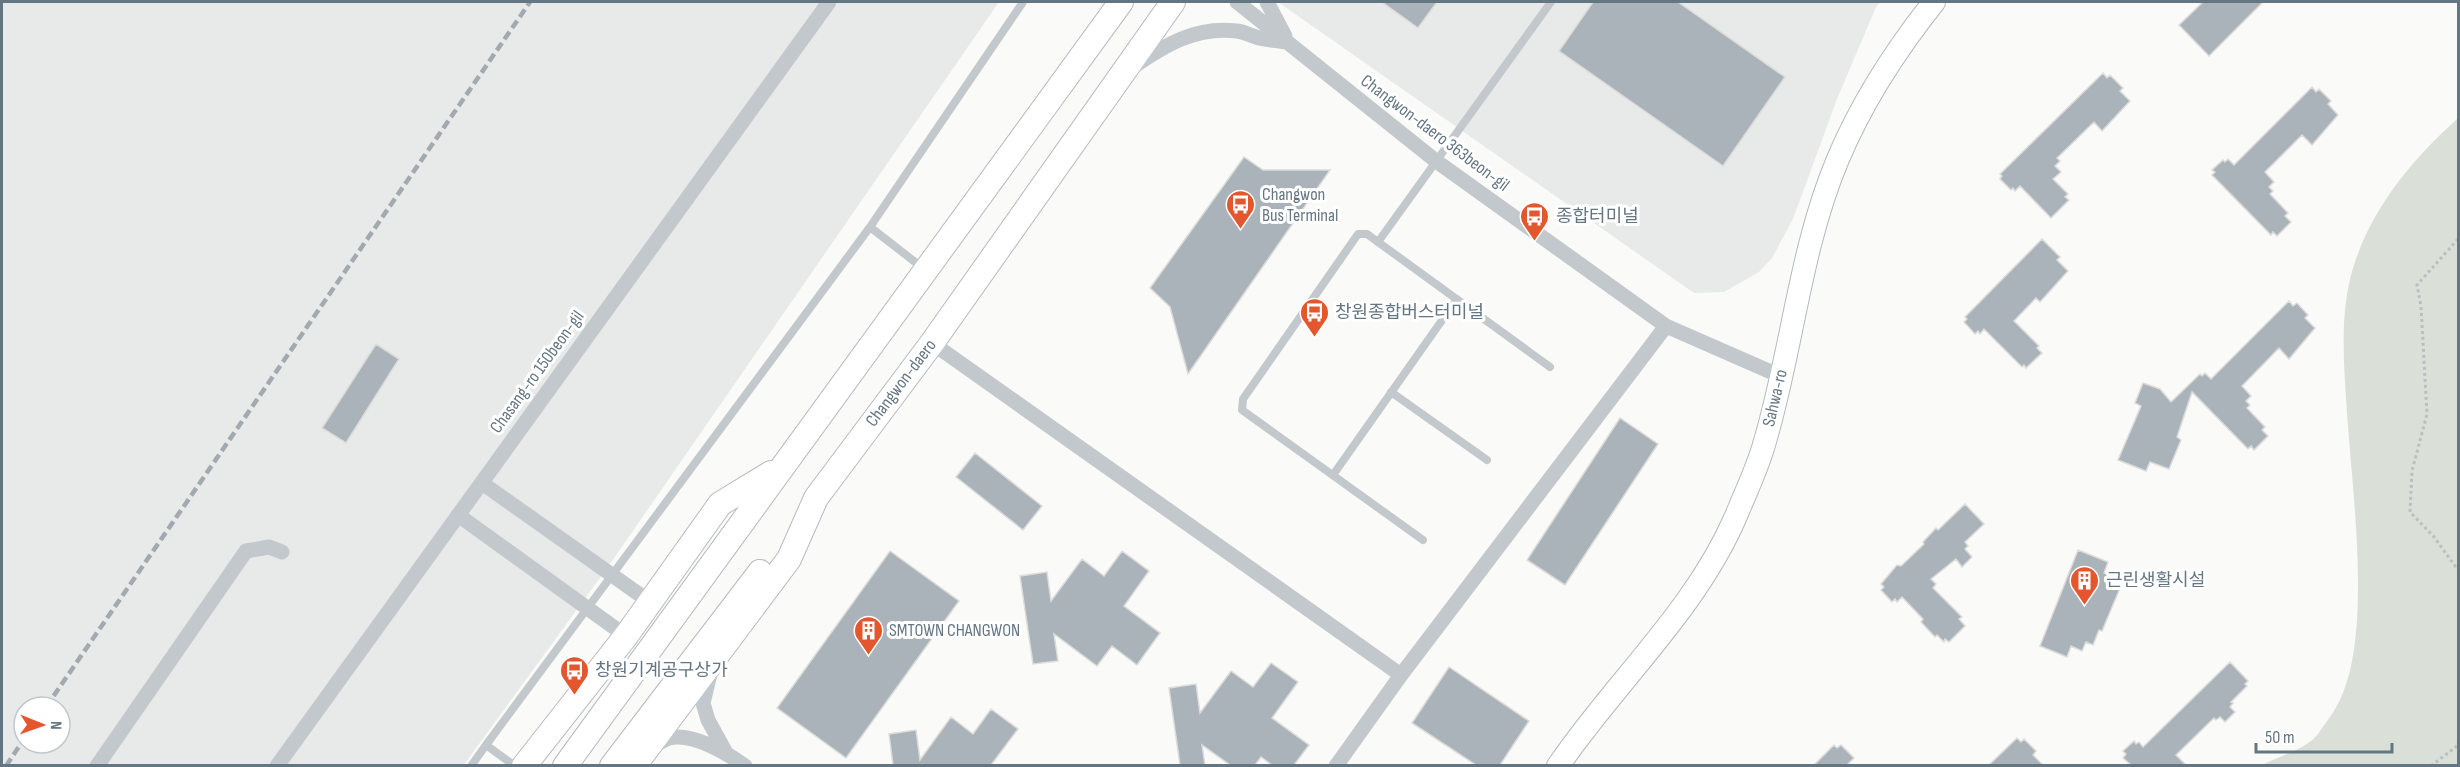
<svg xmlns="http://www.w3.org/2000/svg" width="2460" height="767" font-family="'Sofia Sans Condensed','Noto Sans KR',sans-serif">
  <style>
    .built { fill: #e8e9e9; fill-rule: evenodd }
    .green { fill: #dadfd7 }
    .building { fill: #aab3b9; stroke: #dcdcda; stroke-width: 1.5 }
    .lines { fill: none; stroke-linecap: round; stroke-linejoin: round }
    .secondary-casing { stroke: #b3babf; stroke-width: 24 }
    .primary-casing { stroke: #b5babe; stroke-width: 26 }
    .path { stroke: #bbbfc2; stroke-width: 3; stroke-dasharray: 3 3; stroke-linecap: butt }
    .lane { stroke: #c3c8cc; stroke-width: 8 }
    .street { stroke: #c3c8cc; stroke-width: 15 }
    .secondary { stroke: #fff; stroke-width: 22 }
    .primary { stroke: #fff; stroke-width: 24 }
    .rail { stroke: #a2aab0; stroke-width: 4.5; stroke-dasharray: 9 4.5; stroke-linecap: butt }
    .labels { text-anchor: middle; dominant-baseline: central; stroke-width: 6; stroke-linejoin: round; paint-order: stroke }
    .street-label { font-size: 18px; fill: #657683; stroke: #fff }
    .poi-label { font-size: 18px; fill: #657683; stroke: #fff; text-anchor: start }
  </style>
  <rect width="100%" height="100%" fill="#fafaf8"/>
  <path class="built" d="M2,2H999L610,564L463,766L2,765ZM24,707H60V743H24Z
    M1278,2H1880L1876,7L1837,99L1793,219L1772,258L1759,272L1724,292L1694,293Z"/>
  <path class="green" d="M2458,118V765H2262C2278,757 2297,752 2311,741C2317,737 2321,729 2325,724C2349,694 2354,658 2357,621C2361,552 2352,482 2347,413C2344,365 2339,315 2353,268C2372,207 2412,160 2458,118Z"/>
  <path class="building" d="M1382,2H1437L1418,28Z
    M1593,2H1678L1785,77L1723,166L1559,51Z
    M2203,2H2263L2209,56L2179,25Z
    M2103,73L2107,78L2110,75L2123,88L2120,91L2130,101L2102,131L2094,122L2057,158L2060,161L2055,166L2061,172L2053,179L2068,194L2065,197L2069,200L2051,218L2020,186L2015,191L2013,188L2011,190L2000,179L2002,176L2000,174Z
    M2312,87L2316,92L2319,89L2331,101L2328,104L2338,115L2312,145L2302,135L2265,172L2274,182L2269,187L2273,191L2270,194L2288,213L2285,216L2291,222L2277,236L2273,232L2271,235L2212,175L2215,172L2212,170L2223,160L2225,162L2228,159L2234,165Z
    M1244,157L1263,170H1330L1188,374L1170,307L1150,288Z
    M2042,239L2060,257L2057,260L2068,271L2040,302L2036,298L2014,321L2039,346L2037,348L2042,353L2026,368L2024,365L2022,367L1984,329L1980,334L1978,331L1975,334L1964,322L1967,319L1965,317Z
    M2289,301L2293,306L2297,303L2308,315L2305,318L2315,328L2289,359L2279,348L2242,386L2251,396L2246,401L2250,405L2247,408L2265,427L2262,430L2268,436L2254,450L2251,446L2248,449L2192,392L2177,437L2181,440L2169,469L2150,462L2146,471L2118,460L2141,406L2135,403L2143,383L2160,389L2171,402L2200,374L2202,376L2205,373L2211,379Z
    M376,344L399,359L346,443L322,428Z
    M1620,418L1658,444L1565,585L1527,560Z
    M975,453L1042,506L1023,530L956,477Z
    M1965,504L1984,524L1965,542L1968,546L1965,549L1972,557L1962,567L1956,559L1931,579L1936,584L1933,588L1962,617L1959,619L1965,626L1949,642L1945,639L1944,642L1937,635L1935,637L1921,622L1923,619L1902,597L1897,602L1895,599L1892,602L1881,590L1884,587L1881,584L1897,565L1901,566L1924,544L1923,542L1936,528L1938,530Z
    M2078,550L2108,562L2104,573L2123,581L2102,631L2099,630L2093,645L2086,642L2082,651L2071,646L2067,657L2040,646Z
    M890,551L959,601L846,758L777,708Z
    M1122,551L1149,571L1124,606L1160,633L1137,665L1112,646L1097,666L1054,634L1058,661L1033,664L1020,576L1047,572L1051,601L1082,559L1104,576Z
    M2230,662L2248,681L2245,684L2247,686L2231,702L2233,703L2230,707L2235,712L2225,722L2220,717L2216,720L2214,718L2176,755L2186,765H2131L2123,758L2126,754L2123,751L2134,741L2136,744L2139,742L2143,747Z
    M1271,663L1298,682L1272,718L1309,745L1294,765H1272L1261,757L1255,765H1230L1202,745L1205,765H1180L1169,688L1196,684L1200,713L1231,671L1253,687Z
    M1449,667L1529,721L1500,765H1476L1412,723Z
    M991,709L1018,729L991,765H893L889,734L916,730L920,760L951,717L973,734Z
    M2017,738L2021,742L2024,739L2036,751L2033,755L2043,765H1989Z
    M1834,745L1837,748L1841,745L1854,758L1847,765H1814Z"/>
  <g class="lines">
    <defs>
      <path id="secondary" d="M1558,766C1616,681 1695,611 1736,516C1745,494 1756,471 1763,448C1792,354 1799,251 1838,159C1862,102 1895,51 1934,2"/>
      <path id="primary" d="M524,766L626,636L720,504L771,473
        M565,766L1121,2
        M612,766L760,572
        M634,766L789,559L816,498L932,343L1173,2"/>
    </defs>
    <use href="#secondary" class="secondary-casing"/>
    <use href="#primary" class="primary-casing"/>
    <path class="path" d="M2458,239L2417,285L2421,306L2427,414L2412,471L2410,512L2434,537L2458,570
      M2431,766L2457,746L2458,742"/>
    <path class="lane" d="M870,227L1023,2
      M1378,242L1551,2
      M1391,392L1487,460
      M1333,475L1457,299
      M1423,540L1242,410L1243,399L1358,234H1367L1550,367
      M486,745L870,227L924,269
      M471,766L486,745L515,766"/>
    <path class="street" d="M1237,2L1436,161L1666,326L1780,376
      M1267,2L1285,36
      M1133,67C1165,45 1196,26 1237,31C1245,32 1252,36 1259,38C1268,40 1278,41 1287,42
      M932,343L1401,675
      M482,483L650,602
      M458,515L626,636
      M711,670L703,703L708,720L725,751
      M652,747C657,744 664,740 669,738C692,732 727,753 745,766
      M97,766L246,551L269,547L282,552
      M277,766L829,2
      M1336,766L1401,675L1666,326"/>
    <use href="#secondary" class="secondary"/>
    <use href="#primary" class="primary"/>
    <path class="rail" d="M46,707L530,2
      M6,766L24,739"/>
  </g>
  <defs>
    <symbol id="bus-pin" viewBox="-11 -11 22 30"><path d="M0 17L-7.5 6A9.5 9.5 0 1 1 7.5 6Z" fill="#e4572e" stroke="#fff"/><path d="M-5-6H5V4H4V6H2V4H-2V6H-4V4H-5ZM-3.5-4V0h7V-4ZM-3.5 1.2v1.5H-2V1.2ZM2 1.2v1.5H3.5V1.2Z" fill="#fff"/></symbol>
    <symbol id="building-pin" viewBox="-11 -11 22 30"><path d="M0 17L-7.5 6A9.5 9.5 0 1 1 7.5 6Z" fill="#e4572e" stroke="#fff"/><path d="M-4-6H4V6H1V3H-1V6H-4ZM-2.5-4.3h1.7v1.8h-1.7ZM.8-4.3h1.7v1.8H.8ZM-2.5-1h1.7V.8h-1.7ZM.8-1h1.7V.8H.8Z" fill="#fff"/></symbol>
  </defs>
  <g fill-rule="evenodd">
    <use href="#bus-pin" x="1224" y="188" width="33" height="45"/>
    <use href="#bus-pin" x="1518" y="200" width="33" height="45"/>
    <use href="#bus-pin" x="1298" y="296" width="33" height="45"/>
    <use href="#building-pin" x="2068" y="564" width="33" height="45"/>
    <use href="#building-pin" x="852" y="614" width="33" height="45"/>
    <use href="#bus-pin" x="558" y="654" width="33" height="45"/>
  </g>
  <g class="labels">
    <g class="street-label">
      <text transform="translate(1435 133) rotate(37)">Changwon-daero 363beon-gil</text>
      <text transform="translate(537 372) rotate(-54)">Chasang-ro 150beon-gil</text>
      <text transform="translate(901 383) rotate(-53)">Changwon-daero</text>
      <text transform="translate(1775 398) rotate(-77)">Sahwa-ro</text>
    </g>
    <g class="poi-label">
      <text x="1262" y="194">Changwon<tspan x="1262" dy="21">Bus Terminal</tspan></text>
      <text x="1556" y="216">종합터미널</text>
      <text x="1335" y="312">창원종합버스터미널</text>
      <text x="2106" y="580">근린생활시설</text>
      <text x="889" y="630">SMTOWN CHANGWON</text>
      <text x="595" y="670">창원기계공구상가</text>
    </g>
  </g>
  <rect width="2460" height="767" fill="none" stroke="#657683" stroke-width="6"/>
  <g transform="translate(42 725) rotate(91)"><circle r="28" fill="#ffffff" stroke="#c1c8cd" stroke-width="1.5"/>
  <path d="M0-4.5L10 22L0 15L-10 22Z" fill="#e4572e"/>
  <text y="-9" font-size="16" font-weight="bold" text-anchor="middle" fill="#657683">N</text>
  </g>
  <path d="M2256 743v9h136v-9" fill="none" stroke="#657683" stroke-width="3"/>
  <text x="2265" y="743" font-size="18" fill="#657683" stroke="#ffffff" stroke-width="4.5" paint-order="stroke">50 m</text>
</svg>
